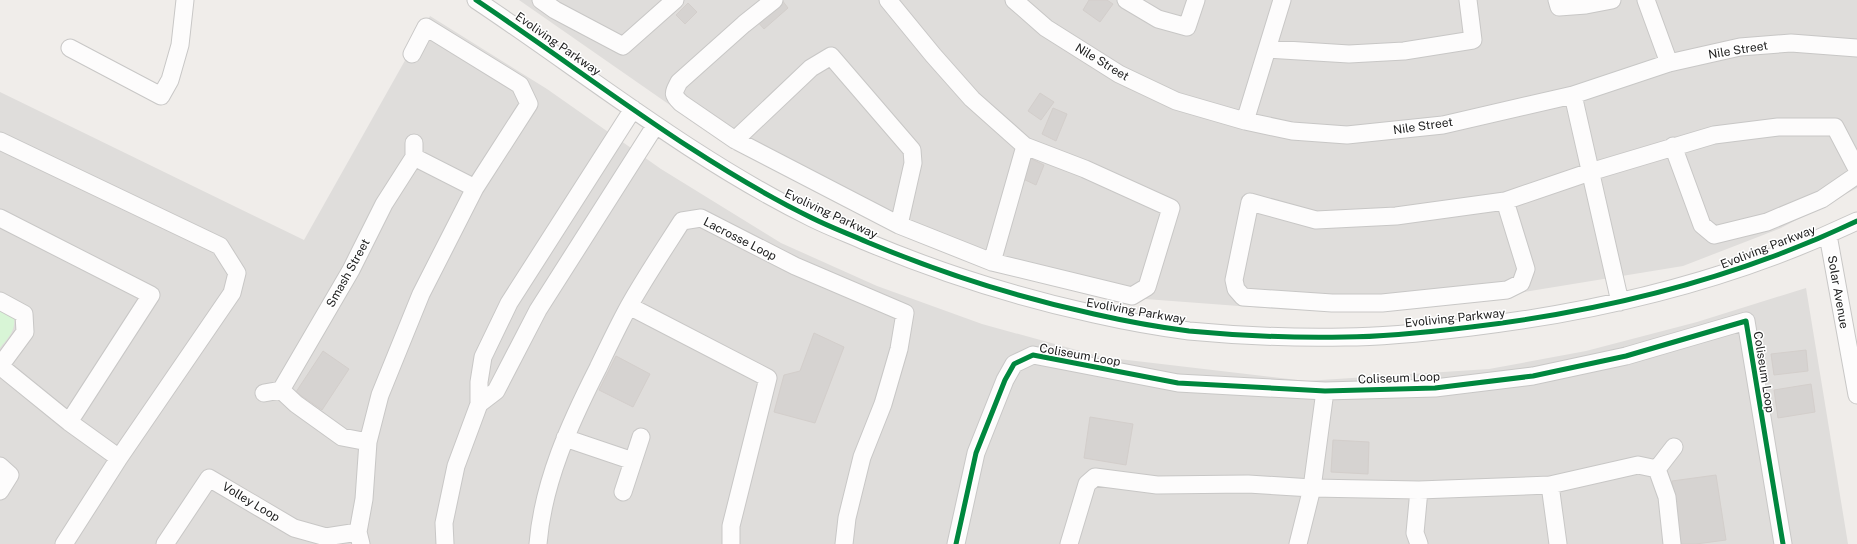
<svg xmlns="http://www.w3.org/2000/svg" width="1857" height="544" font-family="'Public Sans',sans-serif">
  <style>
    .residential { fill: #dfdddb }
    .park { fill: #d8f5d6 }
    .building { fill: #d6d3d1; stroke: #d3cecb }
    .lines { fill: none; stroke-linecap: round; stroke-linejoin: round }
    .minor-casing { stroke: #c8c7c6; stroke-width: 19 }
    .minor { stroke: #fdfcfc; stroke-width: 17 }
    .cycleway-casing { stroke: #fff; stroke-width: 8 }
    .cycleway { stroke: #00873e; stroke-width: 5 }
    .labels { text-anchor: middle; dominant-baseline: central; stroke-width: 3; stroke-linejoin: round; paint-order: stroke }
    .street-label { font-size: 12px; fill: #212121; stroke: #fff }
  </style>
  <rect width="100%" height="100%" fill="#f0edea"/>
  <path class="residential" d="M519,0H1857V188L1781,228L1683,266L1433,307L1291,310L1132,298L991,264L690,119Z
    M430,16L547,89L661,169L781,243L877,286L982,324L1102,357L1306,381L1489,369L1586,351L1697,322L1806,288L1848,544H0V92L304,240Z"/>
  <path class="park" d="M0,310L14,317C16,331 8,338 0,348Z"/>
  <path class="building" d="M782,0L788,8L764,29L756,20Z
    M1089,0H1107L1113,4L1100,22L1083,10Z
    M688,3L697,12L685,24L676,15Z
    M1040,93L1054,102L1041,120L1028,111Z
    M1053,108L1067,114L1056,141L1042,134Z
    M1030,158L1044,165L1036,185L1021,178Z
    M814,333L844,347L815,423L774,412L784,375L800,371Z
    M1806,350L1808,371L1774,375L1771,354Z
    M323,351L349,369L322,410L296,392Z
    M616,356L650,374L633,407L599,390Z
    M1811,384L1815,412L1778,418L1774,390Z
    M1090,417L1133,424L1126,465L1084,458Z
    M1333,440L1369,442L1368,474L1331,472Z
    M1716,475L1726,540L1696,544H1681L1672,481Z"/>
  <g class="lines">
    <defs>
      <path id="minor" d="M476,0C587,74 692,159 812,218C830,227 849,234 867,242C941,273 1016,297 1094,314C1125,321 1157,327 1189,331C1241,336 1293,338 1345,337C1387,337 1430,332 1471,327C1605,311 1735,279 1857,221
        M541,0L555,10L623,46L675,0
        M774,0L744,24L679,82C673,94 672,94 681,103L735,140L899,225L992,262L1132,296L1147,287L1171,208L1085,169L1025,146L972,99L933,55L888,0
        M1014,0L1046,28L1119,74L1176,101L1245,121L1292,131L1347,135L1443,125L1573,95L1669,63L1740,47L1791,43L1857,48
        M1126,0L1158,19L1187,27L1196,0
        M1557,0L1559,7L1586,5L1612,0
        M1646,0L1669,63
        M70,48L161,96L170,80L180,45L185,0
        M1268,49L1349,54L1404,51L1473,40L1468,0
        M1573,95L1620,302
        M1245,121L1282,0
        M735,140L811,68L831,56L912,150L913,163L899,225
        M0,141L220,246L237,273L232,293L119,458L64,544
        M1673,146L1702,225L1714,235L1767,222L1822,199L1857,175
        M414,157L475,188
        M414,157V143
        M1505,201L1526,269L1521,283L1507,290L1382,303H1332L1243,297L1236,289L1234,280L1250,202L1316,220L1396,216L1505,201L1590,172L1714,135L1778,127H1835L1857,169
        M0,218L151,295L69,422
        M1828,235L1857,395
        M992,262L1025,146
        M0,301L24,314L25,332L0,366
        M629,306L768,378L731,526V544
        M0,366L69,422L119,458
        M281,390L351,270L384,204L414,157
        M281,390L296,404L342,437L368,442
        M264,393L281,390
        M479,404L496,391L538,310L655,126
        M565,438L633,461
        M0,466L10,475L0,491
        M1657,469L1667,497L1672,544
        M1657,469L1674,447
        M1550,485L1558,544
        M1419,490L1415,533L1419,544
        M623,492L641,437
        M165,544L209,478L294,528L326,537L358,532
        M361,544L358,532L364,499L368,442L380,395L421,294L475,188L529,104L520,85L426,27L412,54
        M445,544L444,523L456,466L479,404V382L483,357L509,303L633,109
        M538,544C543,482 570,423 598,368C608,347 618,326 629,306C646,276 664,249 682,221L701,218L795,266L905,313L899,349L883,404L862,457L847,518L844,544
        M956,544L976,453L1005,380L1014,364L1033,355L1178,383L1325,391L1435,388L1533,376L1626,356L1746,321L1783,544
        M1069,544L1087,484L1095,477L1157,485L1248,484L1312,488L1419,490L1550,485L1638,465L1657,469
        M1298,544L1312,488L1325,391"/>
    </defs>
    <use href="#minor" class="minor-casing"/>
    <use href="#minor" class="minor"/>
    <defs>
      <path id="cycleway" d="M476,0C587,74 692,159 812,218C830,227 849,234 867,242C941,273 1016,297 1094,314C1125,321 1157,327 1189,331C1241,336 1293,338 1345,337C1387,337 1430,332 1471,327C1605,311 1735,279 1857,221
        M956,544L976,453L1005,380L1014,364L1033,355L1178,383L1325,391L1435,388L1533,376L1626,356L1746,321L1783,544"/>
    </defs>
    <use href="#cycleway" class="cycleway-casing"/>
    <use href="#cycleway" class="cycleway"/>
  </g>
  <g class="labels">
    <g class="street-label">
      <text transform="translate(558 44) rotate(35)">Evoliving Parkway</text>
      <text transform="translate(1738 50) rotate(-9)">Nile Street</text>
      <text transform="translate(1102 62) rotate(31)">Nile Street</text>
      <text transform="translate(1423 126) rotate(-8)">Nile Street</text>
      <text transform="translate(831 214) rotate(25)">Evoliving Parkway</text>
      <text transform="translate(740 239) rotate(27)">Lacrosse Loop</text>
      <text transform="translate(1768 247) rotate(-21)">Evoliving Parkway</text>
      <text transform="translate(348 273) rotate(-61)">Smash Street</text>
      <text transform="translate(1838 292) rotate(80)">Solar Avenue</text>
      <text transform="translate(1136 311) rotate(10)">Evoliving Parkway</text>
      <text transform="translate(1455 318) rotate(-6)">Evoliving Parkway</text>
      <text transform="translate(1080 355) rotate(10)">Coliseum Loop</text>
      <text transform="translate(1764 372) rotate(81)">Coliseum Loop</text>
      <text transform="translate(1399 378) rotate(-2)">Coliseum Loop</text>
      <text transform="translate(251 502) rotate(31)">Volley Loop</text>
    </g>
  </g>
</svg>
